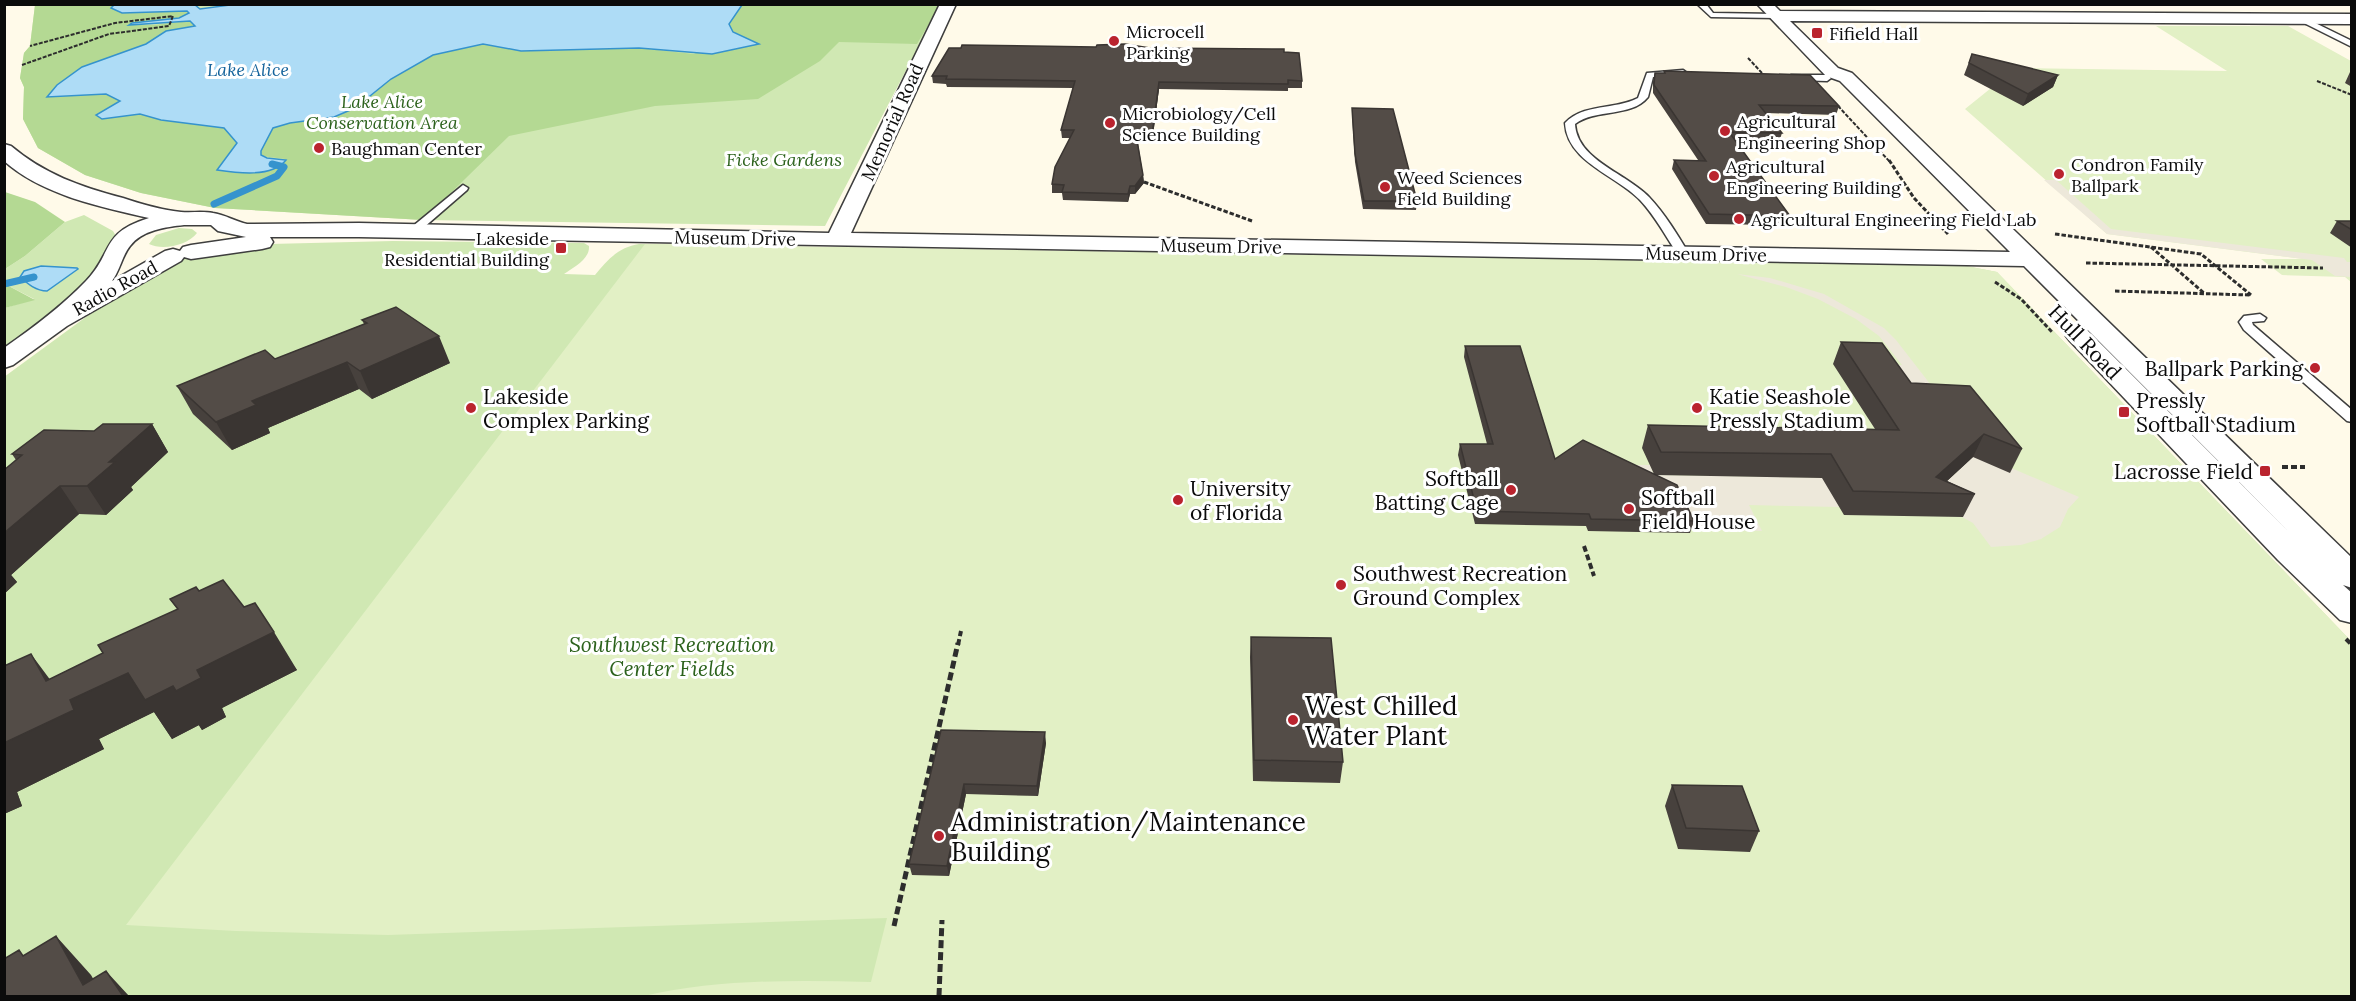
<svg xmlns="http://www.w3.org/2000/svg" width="2356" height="1001" font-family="Lora,serif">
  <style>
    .green { fill: #d0e8b3 }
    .forest { fill: #b4d993 }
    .pitch { fill: #e2f0c5 }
    .plaza { fill: #ede8da }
    .water { fill: #aedcf6; stroke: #3593cd; stroke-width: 1.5 }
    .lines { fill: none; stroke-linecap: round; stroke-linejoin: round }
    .stream { stroke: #3593cd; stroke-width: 7 }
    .service-casing { stroke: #3e3e3e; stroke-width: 3 }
    .minor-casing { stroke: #3e3e3e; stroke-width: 3 }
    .path-far3 { stroke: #2d2d2d; stroke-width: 2; stroke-dasharray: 4 1.5; stroke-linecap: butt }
    .path-far2 { stroke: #2d2d2d; stroke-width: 3; stroke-dasharray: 4.5 2; stroke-linecap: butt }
    .path-far1 { stroke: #2d2d2d; stroke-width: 4; stroke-dasharray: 6 3; stroke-linecap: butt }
    .path { stroke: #2d2d2d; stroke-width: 5; stroke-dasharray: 8 4; stroke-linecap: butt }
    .service { fill: #fff; fill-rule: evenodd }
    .minor { fill: #fff; fill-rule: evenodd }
    .wall { fill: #47413d }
    .shaded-wall { fill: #3a3532 }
    .building { fill: #534c47; stroke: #3a3532; stroke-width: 1.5 }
    .poi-dot { fill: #ba232e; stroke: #fff; stroke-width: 2 }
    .labels { text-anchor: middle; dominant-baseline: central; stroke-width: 6; stroke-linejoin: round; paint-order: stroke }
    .far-poi-label { font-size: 18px; fill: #0b0b0b; stroke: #fff; text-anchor: start }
    .far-water-label { font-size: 18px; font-style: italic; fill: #15649c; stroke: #fff }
    .far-park-label { font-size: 18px; font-style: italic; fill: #2c621c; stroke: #fff }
    .far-street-label { font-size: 18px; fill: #0b0b0b; stroke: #fff }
    .street-label { font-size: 21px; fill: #0b0b0b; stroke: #fff }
    .poi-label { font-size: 21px; fill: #0b0b0b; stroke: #fff; text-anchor: start }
    .park-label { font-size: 21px; font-style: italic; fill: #2c621c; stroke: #fff }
    .near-poi-label { font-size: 26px; fill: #0b0b0b; stroke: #fff; text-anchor: start }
  </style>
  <rect width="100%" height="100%" fill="#fffae9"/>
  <path class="green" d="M35,5H940L825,226L423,220L215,208L141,193L85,175L38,148L23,119L24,87L20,78L24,53L30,46Z
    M84,215L113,231L116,236C105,250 109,253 103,266C93,286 26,331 5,347V308L34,299L5,284V269L25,256L65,222Z
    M179,228L192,229L197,233C188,245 163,251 149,244L156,235Z
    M393,241L584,243L589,246C590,259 574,267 564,274L595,275C607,260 619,247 639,244L1966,266L1997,272L2351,641V996H5L4,377L146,273L177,259L270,244Z"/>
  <path class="forest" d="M35,5H114L111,8L122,13L187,11L190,14L179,18L130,25H154L190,21L195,26L166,31L146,44L82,67L47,96L106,94L120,101L102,119L140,114L161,120L224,128L238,143L217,169C240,173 260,174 282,165L285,159L261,156V151L273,128L290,123L334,117L355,108L391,79L433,55L483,44L521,51L639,48L694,54L733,32L729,24L742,5H940L917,44L839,42L820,61L758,99L655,106L509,136L423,220L215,208L141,193L85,175L38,148L23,119L24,87L20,78L24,53L30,46Z
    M5,192L35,202L65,222L25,256L5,269Z
    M5,284L35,300L5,308Z"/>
  <path class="pitch" d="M2156,26H2288L2351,61V282L2345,277L2282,275L2261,259H2303L2107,234L1965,109L2016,68L2227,71Z
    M645,244L1966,266L1997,272L2351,641V996H644C718,979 795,980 871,982L887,918L388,935L236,931L126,925Z"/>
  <path class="plaza" d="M2044,180H2056L2111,229L2344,258L2347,262H2351V277L2335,276L2312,260L2107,234Z
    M1737,274L1770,278L1824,294L1884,328L1896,340L1934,389L2009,467L2079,497L2068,509L2060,527L2041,539L2021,545L1991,547L1973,523L1962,517L1835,498L1839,507L1749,505L1762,531L1688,529L1617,465H1650L1654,475L1847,478L1941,486L1958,471L1873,365H1902L1879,336L1856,319L1818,299L1786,287Z"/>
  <path class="water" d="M230,5H742L729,24L733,32L759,44L712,54L639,48L521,51L483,44L433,55L391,79L355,108L334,117L290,123L273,128L261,151V155L267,158L286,160C272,178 237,173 217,170L237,143L224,128L161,120L140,114L102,119L96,115L120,101L106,94L47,97L57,85L82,67L146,44L166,31L195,26L190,21L129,25L132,23L179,18L189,13L187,11L122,13L111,8L114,5H195L200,9Z
    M41,266L77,268L78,269L47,291C36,291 28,284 20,277L24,271Z"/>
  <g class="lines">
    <path class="stream" d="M214,204L277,176L284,167L272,164
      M4,284L34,277"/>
    <defs>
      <path id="service" d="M1697,4H1706L1713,13L1776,14L1780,16L1776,18L1711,17Z
        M2303,17L2352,41V47L2300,21L2299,19Z
        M1683,70L1687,73L1686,75L1653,77L1648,97C1631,118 1596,108 1575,124C1577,160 1626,173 1649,197C1665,214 1677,234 1689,254L1683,257L1679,256C1666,237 1656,217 1640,200C1616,175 1567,162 1565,123C1584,103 1615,110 1638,98L1647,73Z
        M1791,75H1827L1831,78L1827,81L1794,80L1790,77Z
        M463,185L468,188L467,190L415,235H407V231Z
        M2260,314L2266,318L2264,321L2252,322L2253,325L2352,410V422L2347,421L2244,330L2239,322L2244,316Z"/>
      <path id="minor" d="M940,4H956L851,233L2010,252L1840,81L1826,76L1757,4H1773L1780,11L2352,14V24L1790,21L1838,68L1852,73L2352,558V588L2343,585L2352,593V623L2340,620L2278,560L2070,341L2066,336L2070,331L2079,328L2088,331L2322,565L2024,266L359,237H270L273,242L270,247L262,249L191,259L184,257L181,261L67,326L13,365L4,368V348C34,327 62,306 86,281C114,252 100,233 149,218C101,207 42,195 4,161V144L11,146C44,174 81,187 123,198C141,204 161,210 181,212C192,213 202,211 213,213C226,215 234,221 247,224L359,223L829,233ZM184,225H211L218,231L246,237L191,245L183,247L180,251L173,249L165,251L112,281C120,270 122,256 130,246C142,230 166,227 184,225Z"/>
    </defs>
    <use href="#service" class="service-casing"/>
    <use href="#minor" class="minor-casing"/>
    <path class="path-far3" d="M1748,58L1762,73
      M22,65L109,34L169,26L173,16L115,23L30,46
      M2317,81L2352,95
      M1838,106L1890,162"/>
    <path class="path-far2" d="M1889,160L1914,198L1948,234
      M1144,182L1252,221
      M2055,234L2201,254L2251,295
      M2151,247L2204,293
      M2086,263L2323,268
      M1995,282L2021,299L2052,332
      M2115,291L2250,295"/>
    <path class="path-far1" d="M2282,467H2305
      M1584,546L1594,576
      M2346,639L2352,645
      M958,645L961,631"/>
    <path class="path" d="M894,926L958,643
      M939,996L942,920"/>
    <use href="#service" class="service"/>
    <use href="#minor" class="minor"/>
  </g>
  <path class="wall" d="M1150,48L1284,52L1302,81V88H1288V91L1159,89L1152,143H1138L1143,175L1144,183L1135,194H1130L1128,202L1063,200L1062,193H1052V184L1070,138H1062L1061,130L1073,88L947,87L946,84L933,83L932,76Z
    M1972,54L2058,75L2053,87L2023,106L1964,75Z
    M1664,71L1839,106L1836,115L1766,113L1782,133L1779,142L1735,141L1790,216L1787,225L1706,224L1672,169L1674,160H1698L1653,93V81L1655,73H1664Z
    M2350,72H2352V87L2345,83Z
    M1352,108L1417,201L1416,210L1363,209L1355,162L1352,116Z
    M2337,221H2352V248L2330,233Z
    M362,320L450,363L372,399L359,389L268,428L270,433L232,450L193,414L177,386L275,359L364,324Z
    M1841,342L2022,449L2010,473L1973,457L1947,481L1975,494L1963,517L1844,515L1822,478L1656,475L1694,521L1690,533L1588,531L1586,526L1475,524L1458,455L1460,444H1487L1464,357L1465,346L1555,459L1654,474L1642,448L1648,425L1875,429L1833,364Z
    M152,424L168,452L131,487L133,490L106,515L79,514L11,575L17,582L4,594L16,460L12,454L94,431Z
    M199,591L244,607L297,670L222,708L226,717L202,730L199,725L172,739L154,712L99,739L104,749L17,792L22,806L4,814V666L50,679L103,653L177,609L170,599Z
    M1251,637L1343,762L1340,783L1253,781L1250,657Z
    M941,730L1046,743L1038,796L966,794L949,876L912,875L909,864Z
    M1672,785L1759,831L1750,852L1678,849L1665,806Z"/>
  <path class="shaded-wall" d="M2058,75L2053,87L2023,106L2028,94Z
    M1159,82V89L1152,143V135Z
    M1143,175L1144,183L1135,194V186Z
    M1130,186V194L1128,202V194Z
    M439,336L450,363L372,399L360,371Z
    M347,362L359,389L268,428L270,433L232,450L216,422L252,401Z
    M152,424L168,452L131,487L133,490L106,515L87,486L109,462Z
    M1984,434L1973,457L1934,493L1936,477Z
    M60,486L79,514L11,575L17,582L4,594V533Z
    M274,632L297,670L222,708L226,717L202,730L176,691L197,670Z
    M31,654L60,693L70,700L128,673L173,686L199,725L172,739L154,712L99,739L104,749L17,792L22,806L4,814V743L46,681Z
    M1045,732L1046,743L1038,796L1037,786Z
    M964,784L966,794L949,876L947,866Z
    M56,936L91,975L103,996L83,985Z
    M106,971L129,996H123Z"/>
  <path class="building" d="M1125,44L1150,48L1284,49V52L1299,53L1302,81L1288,80V84L1159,82L1152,135H1136L1143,175L1135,186H1130L1128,194L1062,192L1064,185L1052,184L1055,167L1074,130H1061L1075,81L946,79L947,76H932L949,48H961L962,45L1096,47L1097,45Z
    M1972,54L2058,75L2028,94L1969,63Z
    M1664,71L1810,75L1839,106L1759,105L1782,133L1729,132L1790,216L1709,214L1674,160L1706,161L1654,85L1655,73H1665Z
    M1352,108L1393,109L1417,201H1364L1355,154Z
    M2337,221H2352V230Z
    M396,307L439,336L360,371L347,362L252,401L256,405L216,422L177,386L265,350L275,359L367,323L362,320Z
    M1841,342L1882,343L1911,383L1970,386L2022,449L1984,434L1936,477L1975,494L1853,491L1831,454L1661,452L1648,425L1899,430Z
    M1465,346H1520L1555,459L1583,440L1677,485L1694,521L1591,519L1589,514L1477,511L1460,444H1493Z
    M103,424H152L109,462H115L87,486H60L4,533V470L22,455L12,454L44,430L94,431Z
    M223,580L244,607L255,603L274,632L197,670L201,678L176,691L173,686L145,700L128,673L70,700L74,710L4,743V666L31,654L46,681L103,653L98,645L178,609L170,599L196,587L199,591Z
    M1251,637L1331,638L1343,762L1254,760Z
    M941,730L1045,732L1037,786L964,784L947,866L909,864Z
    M1672,785L1742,786L1759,831L1686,828Z
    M56,936L83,985L106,971L123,996H4V959L19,950L23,956Z"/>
  <g class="poi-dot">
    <rect x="1811" y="27" width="12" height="12" rx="3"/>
    <circle cx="1114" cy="41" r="6"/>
    <circle cx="1110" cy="123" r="6"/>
    <circle cx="1725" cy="131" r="6"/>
    <circle cx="319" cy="148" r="6"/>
    <circle cx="2059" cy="174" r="6"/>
    <circle cx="1714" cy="176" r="6"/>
    <circle cx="1385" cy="187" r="6"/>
    <circle cx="1739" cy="219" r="6"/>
    <rect x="555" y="242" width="12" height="12" rx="3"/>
    <circle cx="2315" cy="368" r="6"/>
    <circle cx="471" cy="408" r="6"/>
    <circle cx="1697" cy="408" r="6"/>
    <rect x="2118" y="406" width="12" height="12" rx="3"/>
    <rect x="2259" y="465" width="12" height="12" rx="3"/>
    <circle cx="1511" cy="490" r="6"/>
    <circle cx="1178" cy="500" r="6"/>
    <circle cx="1629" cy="509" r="6"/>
    <circle cx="1341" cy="585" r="6"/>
    <circle cx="1293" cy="720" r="6"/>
    <circle cx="939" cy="836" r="6"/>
  </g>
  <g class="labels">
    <g class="far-poi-label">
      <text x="1126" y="31">Microcell<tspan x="1126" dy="21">Parking</tspan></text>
      <text x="1829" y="33">Fifield Hall</text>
      <text x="1122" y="113">Microbiology/Cell<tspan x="1122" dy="21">Science Building</tspan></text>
      <text x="1737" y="121">Agricultural<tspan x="1737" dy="21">Engineering Shop</tspan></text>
      <text x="331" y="148">Baughman Center</text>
      <text x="2071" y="164">Condron Family<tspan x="2071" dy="21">Ballpark</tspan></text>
      <text x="1726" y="166">Agricultural<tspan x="1726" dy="21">Engineering Building</tspan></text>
      <text x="1397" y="177">Weed Sciences<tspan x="1397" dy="21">Field Building</tspan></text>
      <text x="1751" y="219">Agricultural Engineering Field Lab</text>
      <text x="549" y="238" text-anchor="end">Lakeside<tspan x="549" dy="21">Residential Building</tspan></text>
    </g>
    <g class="far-water-label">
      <text x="248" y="69">Lake Alice</text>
    </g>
    <g class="far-park-label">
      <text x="382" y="101">Lake Alice<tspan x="382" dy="21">Conservation Area</tspan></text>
      <text x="784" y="159">Ficke Gardens</text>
    </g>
    <g class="far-street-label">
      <text transform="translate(892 122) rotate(-66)">Memorial Road</text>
      <text transform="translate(735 238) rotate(1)">Museum Drive</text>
      <text transform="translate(1221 246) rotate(1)">Museum Drive</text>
      <text transform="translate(1706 254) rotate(1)">Museum Drive</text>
      <text transform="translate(115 288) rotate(-29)">Radio Road</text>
    </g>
    <g class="street-label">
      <text transform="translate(2085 342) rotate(46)">Hull Road</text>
    </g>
    <g class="poi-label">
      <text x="2303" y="368" text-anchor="end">Ballpark Parking</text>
      <text x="483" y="396">Lakeside<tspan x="483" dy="24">Complex Parking</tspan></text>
      <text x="1709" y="396">Katie Seashole<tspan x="1709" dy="24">Pressly Stadium</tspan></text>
      <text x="2136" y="400">Pressly<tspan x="2136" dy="24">Softball Stadium</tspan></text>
      <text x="2253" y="471" text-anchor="end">Lacrosse Field</text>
      <text x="1499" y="478" text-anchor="end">Softball<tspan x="1499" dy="24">Batting Cage</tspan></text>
      <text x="1190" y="488">University<tspan x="1190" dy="24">of Florida</tspan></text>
      <text x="1641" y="497">Softball<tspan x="1641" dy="24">Field House</tspan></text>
      <text x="1353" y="573">Southwest Recreation<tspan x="1353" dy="24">Ground Complex</tspan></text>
    </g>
    <g class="park-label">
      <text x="672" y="644">Southwest Recreation<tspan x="672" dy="24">Center Fields</tspan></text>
    </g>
    <g class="near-poi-label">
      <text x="1305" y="705">West Chilled<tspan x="1305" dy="30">Water Plant</tspan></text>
      <text x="951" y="821">Administration/Maintenance<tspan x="951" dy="30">Building</tspan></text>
    </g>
  </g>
  <rect width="2356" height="1001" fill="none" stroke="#0b0b0b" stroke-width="12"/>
</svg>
